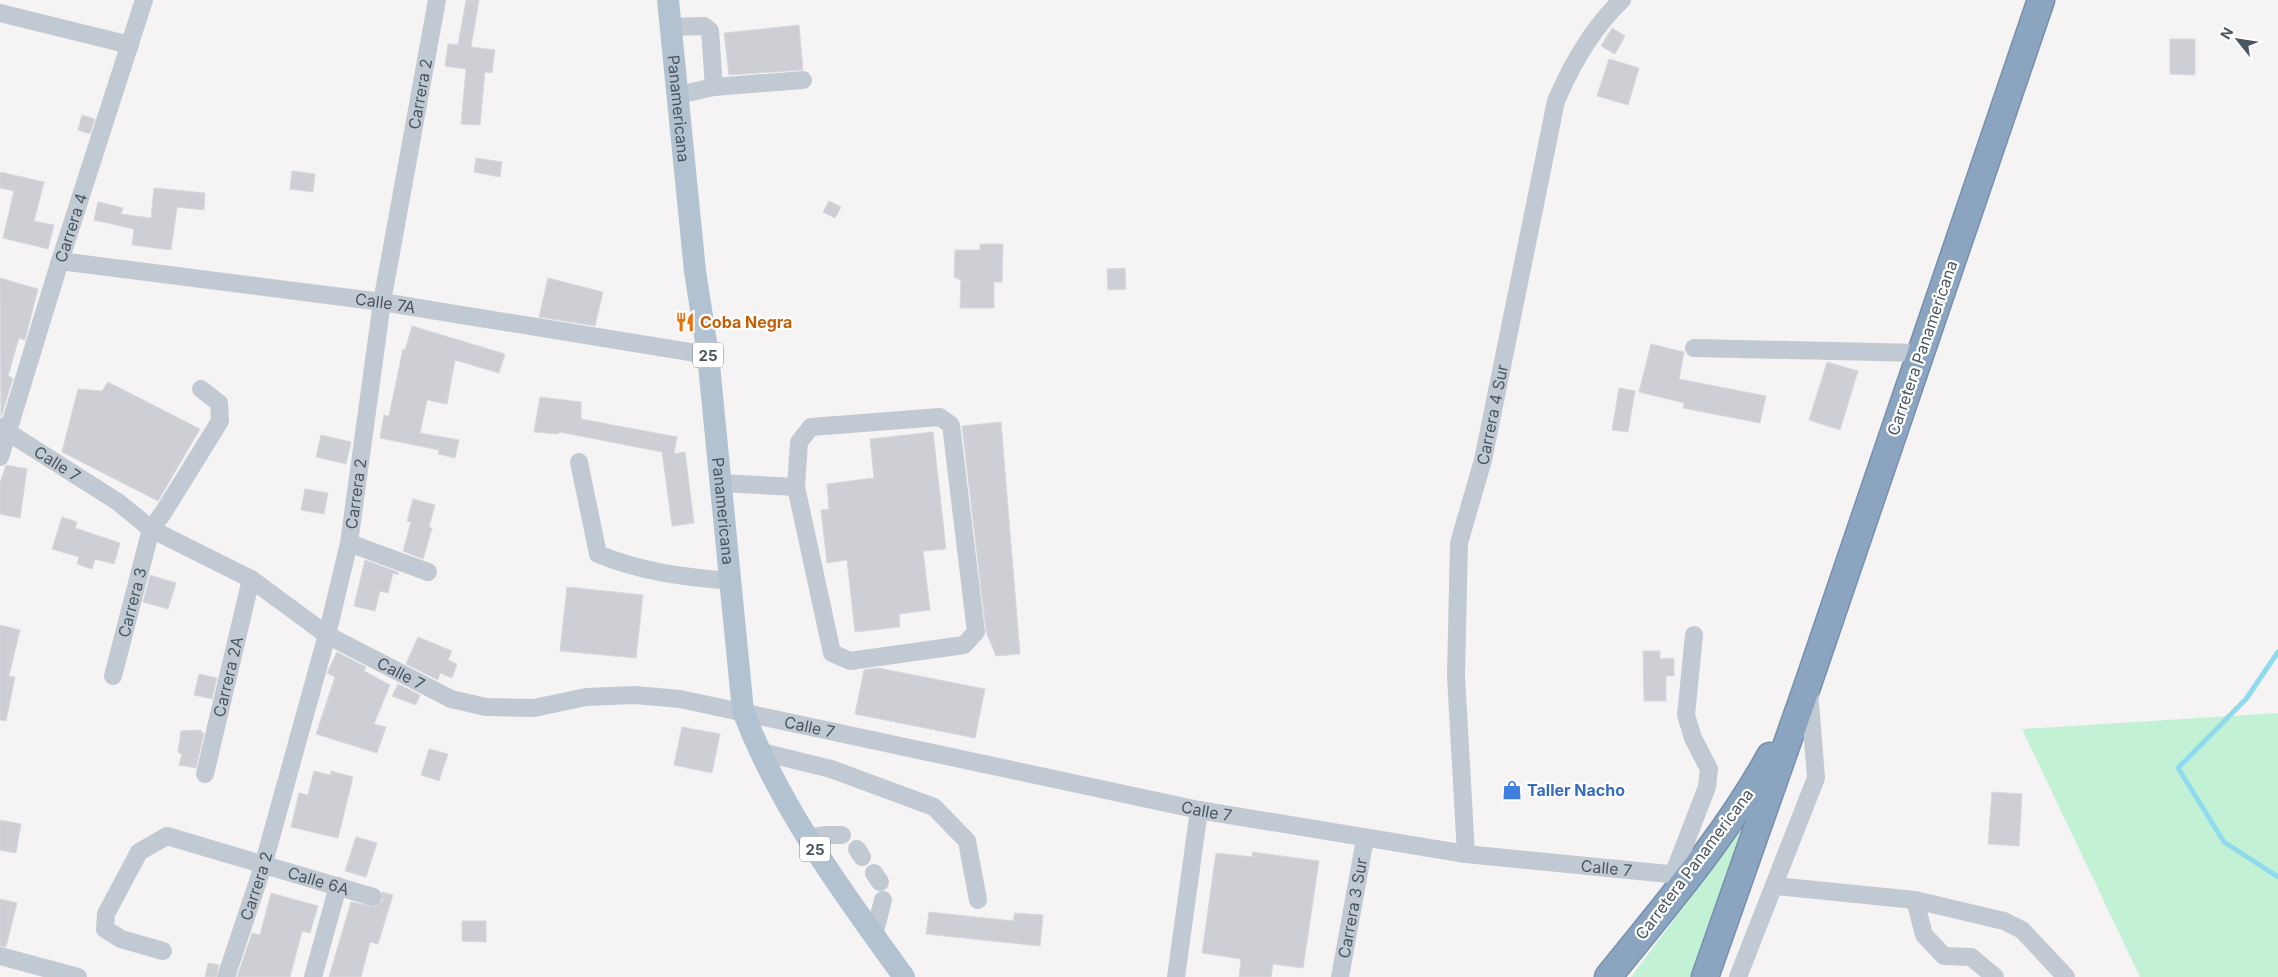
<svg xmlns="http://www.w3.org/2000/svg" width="2278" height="977" font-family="Inter,sans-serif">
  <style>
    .green { fill: #c3f1d5 }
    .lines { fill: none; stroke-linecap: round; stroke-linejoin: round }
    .stream { stroke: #90daee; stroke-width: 5 }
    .building { fill: #cdcfd5; stroke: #d7d9de }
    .highway-casing { stroke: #7690ad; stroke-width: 29 }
    .minor { stroke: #c1cad2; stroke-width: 18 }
    .major { stroke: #b3c2d1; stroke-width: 22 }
    .highway { stroke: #8ba5c1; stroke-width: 26 }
    .labels { text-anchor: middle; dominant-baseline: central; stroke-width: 4.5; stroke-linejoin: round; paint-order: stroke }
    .shield { fill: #fff; stroke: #808990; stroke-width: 1 }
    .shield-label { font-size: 15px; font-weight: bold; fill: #4a5661 }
    .street-label { font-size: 16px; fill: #4a5661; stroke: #fff }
    .food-label { font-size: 16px; font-weight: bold; fill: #c56008; stroke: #fff; text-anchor: start }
    .shop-label { font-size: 16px; font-weight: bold; fill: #366cbe; stroke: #fff; text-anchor: start }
  </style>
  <rect width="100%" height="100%" fill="#f5f3f3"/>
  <path class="green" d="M2278,713V977H2140L2022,729Z
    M1754,813L1698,977H1631Z"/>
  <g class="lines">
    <path class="stream" d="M2278,652L2246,699L2178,768L2224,842L2278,877"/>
  </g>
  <path class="building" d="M466,0H479L471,47L495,50L492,73L485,72L480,125L461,124L466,69L445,66L448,44L458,45Z
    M799,25L803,70L729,75L724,33Z
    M1612,28L1625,36L1615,54L1601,46Z
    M2170,39H2195V75L2170,74Z
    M1609,59L1639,68L1628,105L1597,96Z
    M82,115L95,119L90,134L78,130Z
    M476,158L502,162L500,177L474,172Z
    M292,171L315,174L313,192L290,189Z
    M0,172L44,182L34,221L54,225L48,249L3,238L14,191L0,188Z
    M154,188L205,193L204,210L177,207L171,250L132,245L134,229L94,220L98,202L123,208L121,214L151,218Z
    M829,201L841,207L835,218L823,212Z
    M980,244H1003L1002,282H994V308H960L961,280L954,277L955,250H980Z
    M1125,268L1126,289L1108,290L1107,269Z
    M0,278L38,289L25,340L19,338L8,376L13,378L1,417Z
    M548,278L603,292L595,326L539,317Z
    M412,326L505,354L499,373L455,360L447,404L427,400L420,433L459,440L455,458L438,454L439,450L380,438L384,415L389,416L403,349L405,350Z
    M1651,344L1684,352L1679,379L1766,396L1760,423L1683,408L1684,403L1639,392Z
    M1827,362L1858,371L1840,430L1809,420Z
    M108,382L200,429L158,501L62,452L78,389L102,391Z
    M1619,388L1635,391L1628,432L1612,430Z
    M540,397L581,402V419L677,437L674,454L685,452L694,523L672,526L662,452L560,432L558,434L534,432Z
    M1001,422L1020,654L996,656L986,632L962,426Z
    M933,432L946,549L923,551L930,610L899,614L900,627L855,632L847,560L827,563L821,510L829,509L827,484L874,478L870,439Z
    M321,435L351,442L346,464L316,457Z
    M6,465L27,469L20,518L0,514V483Z
    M305,489L328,493L324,514L301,510Z
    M413,499L435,505L429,527L432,528L423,559L403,551L411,522L407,521Z
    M62,517L77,522L75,528L120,543L114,564L95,559L92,569L77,564L79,557L52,549Z
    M365,560L398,572V575L393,573L388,593L380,591L375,611L354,606Z
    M150,575L176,583L168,609L143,602Z
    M567,587L643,595L636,658L560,651Z
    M0,625L20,630L9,676L15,677L6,721L0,720Z
    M418,637L452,651L448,660L457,664L452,678L440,673L438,680L406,664Z
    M1643,651H1660V659L1674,658V676H1666V701H1644Z
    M337,652L366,667L364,671L390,685L374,724L386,727L377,753L316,734L335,677L327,673Z
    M878,668L985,689L975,738L855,714L864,670Z
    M199,674L217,678L212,699L194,695Z
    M398,684L420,695L416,705L392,696Z
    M682,727L720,734L712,773L674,765Z
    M201,730V732L204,733L196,768L179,765L182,754L178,752L181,731Z
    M429,749L448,754L439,781L421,775Z
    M314,771L330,775L331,771L353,777L338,838L291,827L299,793L308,795Z
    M1992,792L2022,794L2019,846L1988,844Z
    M0,820L21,824L16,853L0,850Z
    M356,837L377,843L366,877L345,871Z
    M1252,852L1319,861L1303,968L1273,964L1271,977H1239L1241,959L1202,953L1216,853L1253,857Z
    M382,892L393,895L378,944L370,942L361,977H329L351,902L376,907L383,900Z
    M271,893L318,906L310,933L302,931L290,977H237L252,933L260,935Z
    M0,899L17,903L6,947L0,946Z
    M929,912L1013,921L1015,913L1043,915L1040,946L926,934Z
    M462,921H486V942L462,941Z
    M208,963L219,965L216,977H205Z"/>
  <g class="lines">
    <defs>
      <path id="highway" d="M1608,977C1665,906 1726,836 1770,756
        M1705,977L1809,681L2041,0"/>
    </defs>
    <use href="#highway" class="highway-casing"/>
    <g class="minor">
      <path d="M0,13L130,45"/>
      <path d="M671,27L704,26L710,31L714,87L678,95"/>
      <path d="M714,87L803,80"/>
      <path id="s1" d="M60,261L382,302L708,355"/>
      <path d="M1694,348L1921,353"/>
      <path d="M940,417L951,425L976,632L964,645L850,661L832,653L796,487L799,442L811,427Z"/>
      <path id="s2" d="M0,427L118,502L151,529L251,579L327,635L451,699L486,707L534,708L586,697L635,695L680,699L1199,810L1466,854L1689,876"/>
      <path id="s3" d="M0,457L60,261L144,0"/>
      <path d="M579,462L598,554C641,572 684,577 731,581"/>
      <path d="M720,483L796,487"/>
      <path d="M349,543L428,572"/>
      <path id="s4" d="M113,676L151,529L163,513L220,421L219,403L201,389"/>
      <path d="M758,751L831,769L934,807L967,841L978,900"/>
      <path id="s5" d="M205,774L251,579"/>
      <path d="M807,838L826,835H842"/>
      <path d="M857,849L862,857"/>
      <path id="s6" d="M1466,854L1456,676L1459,543L1483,460L1556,101C1572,64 1593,27 1622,0"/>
      <path d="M874,873L880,882"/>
      <path d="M1673,875L1707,787L1709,769L1693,738L1686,715L1694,635"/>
      <path d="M1775,886L1915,900L2004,921L2022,930L2066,977"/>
      <path d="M1915,900L1924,935L1944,956L1971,957L1995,977"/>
      <path d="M874,935L883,900"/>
      <path id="s7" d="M163,951L121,939L105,929L106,914L139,852L167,836L373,897"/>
      <path d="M0,956L78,977"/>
      <path id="s8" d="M226,977L263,866L327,635L349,543L382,302L437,0"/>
      <path d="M313,977L338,886"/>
      <path d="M1176,977L1199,810"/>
      <path id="s9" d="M1340,977L1365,839"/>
      <path d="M1738,977L1816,778L1809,690"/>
    </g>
    <path class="major" id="s10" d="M668,0L695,271L708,355L743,711C780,808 843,893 904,977"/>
    <use href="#highway" class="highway"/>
  </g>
  <defs>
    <symbol id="restaurant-bare" viewBox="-9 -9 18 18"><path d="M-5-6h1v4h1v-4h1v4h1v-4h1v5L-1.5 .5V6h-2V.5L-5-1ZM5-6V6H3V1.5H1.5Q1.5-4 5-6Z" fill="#e8710a" stroke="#fff" stroke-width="2.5" paint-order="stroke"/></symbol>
    <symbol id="shop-bare" viewBox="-9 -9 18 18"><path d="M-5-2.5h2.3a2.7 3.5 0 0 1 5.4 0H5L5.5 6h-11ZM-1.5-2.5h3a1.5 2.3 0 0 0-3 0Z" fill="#3f7fe0" stroke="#fff" stroke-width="2.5" paint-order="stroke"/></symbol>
  </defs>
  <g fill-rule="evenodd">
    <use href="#restaurant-bare" x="671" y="308" width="28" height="28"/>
    <use href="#shop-bare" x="1498" y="776" width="28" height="28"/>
  </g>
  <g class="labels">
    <g class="shield">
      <rect x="693" y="342.5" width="30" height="25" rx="4"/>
      <rect x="800" y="836.5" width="30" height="25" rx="4"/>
    </g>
    <g class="shield-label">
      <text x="708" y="355">25</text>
      <text x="815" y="849">25</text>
    </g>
    <g class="street-label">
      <text stroke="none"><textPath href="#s8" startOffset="906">Carrera 2</textPath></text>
      <text stroke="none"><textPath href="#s10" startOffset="109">Panamericana</textPath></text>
      <text stroke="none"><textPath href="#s3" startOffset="240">Carrera 4</textPath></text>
      <text stroke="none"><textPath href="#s1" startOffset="328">Calle 7A</textPath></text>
      <text transform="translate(1922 348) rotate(-71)">Carretera Panamericana</text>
      <text stroke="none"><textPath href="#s6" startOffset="444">Carrera 4 Sur</textPath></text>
      <text stroke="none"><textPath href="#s2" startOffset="68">Calle 7</textPath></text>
      <text stroke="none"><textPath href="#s8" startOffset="501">Carrera 2</textPath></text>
      <text stroke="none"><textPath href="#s10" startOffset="514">Panamericana</textPath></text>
      <text stroke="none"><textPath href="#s4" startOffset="76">Carrera 3</textPath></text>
      <text stroke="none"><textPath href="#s2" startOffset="472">Calle 7</textPath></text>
      <text stroke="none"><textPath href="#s5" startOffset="100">Carrera 2A</textPath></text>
      <text stroke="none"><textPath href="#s2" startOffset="892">Calle 7</textPath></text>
      <text stroke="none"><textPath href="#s2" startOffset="1298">Calle 7</textPath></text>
      <text transform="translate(1694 864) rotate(-53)">Carretera Panamericana</text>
      <text stroke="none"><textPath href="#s2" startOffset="1702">Calle 7</textPath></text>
      <text stroke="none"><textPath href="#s7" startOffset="338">Calle 6A</textPath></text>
      <text stroke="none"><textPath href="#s8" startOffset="96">Carrera 2</textPath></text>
      <text stroke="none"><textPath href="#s9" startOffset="70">Carrera 3 Sur</textPath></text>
    </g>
    <g class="food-label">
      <text x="700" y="322">Coba Negra</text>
    </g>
    <g class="shop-label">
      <text x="1527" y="790">Taller Nacho</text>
    </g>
  </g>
  <g transform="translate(2238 40) rotate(300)" stroke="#ffffff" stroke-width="4" paint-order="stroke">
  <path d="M0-4L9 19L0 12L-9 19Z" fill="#4a5661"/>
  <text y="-8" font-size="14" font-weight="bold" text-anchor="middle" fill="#4a5661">N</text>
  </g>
</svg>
